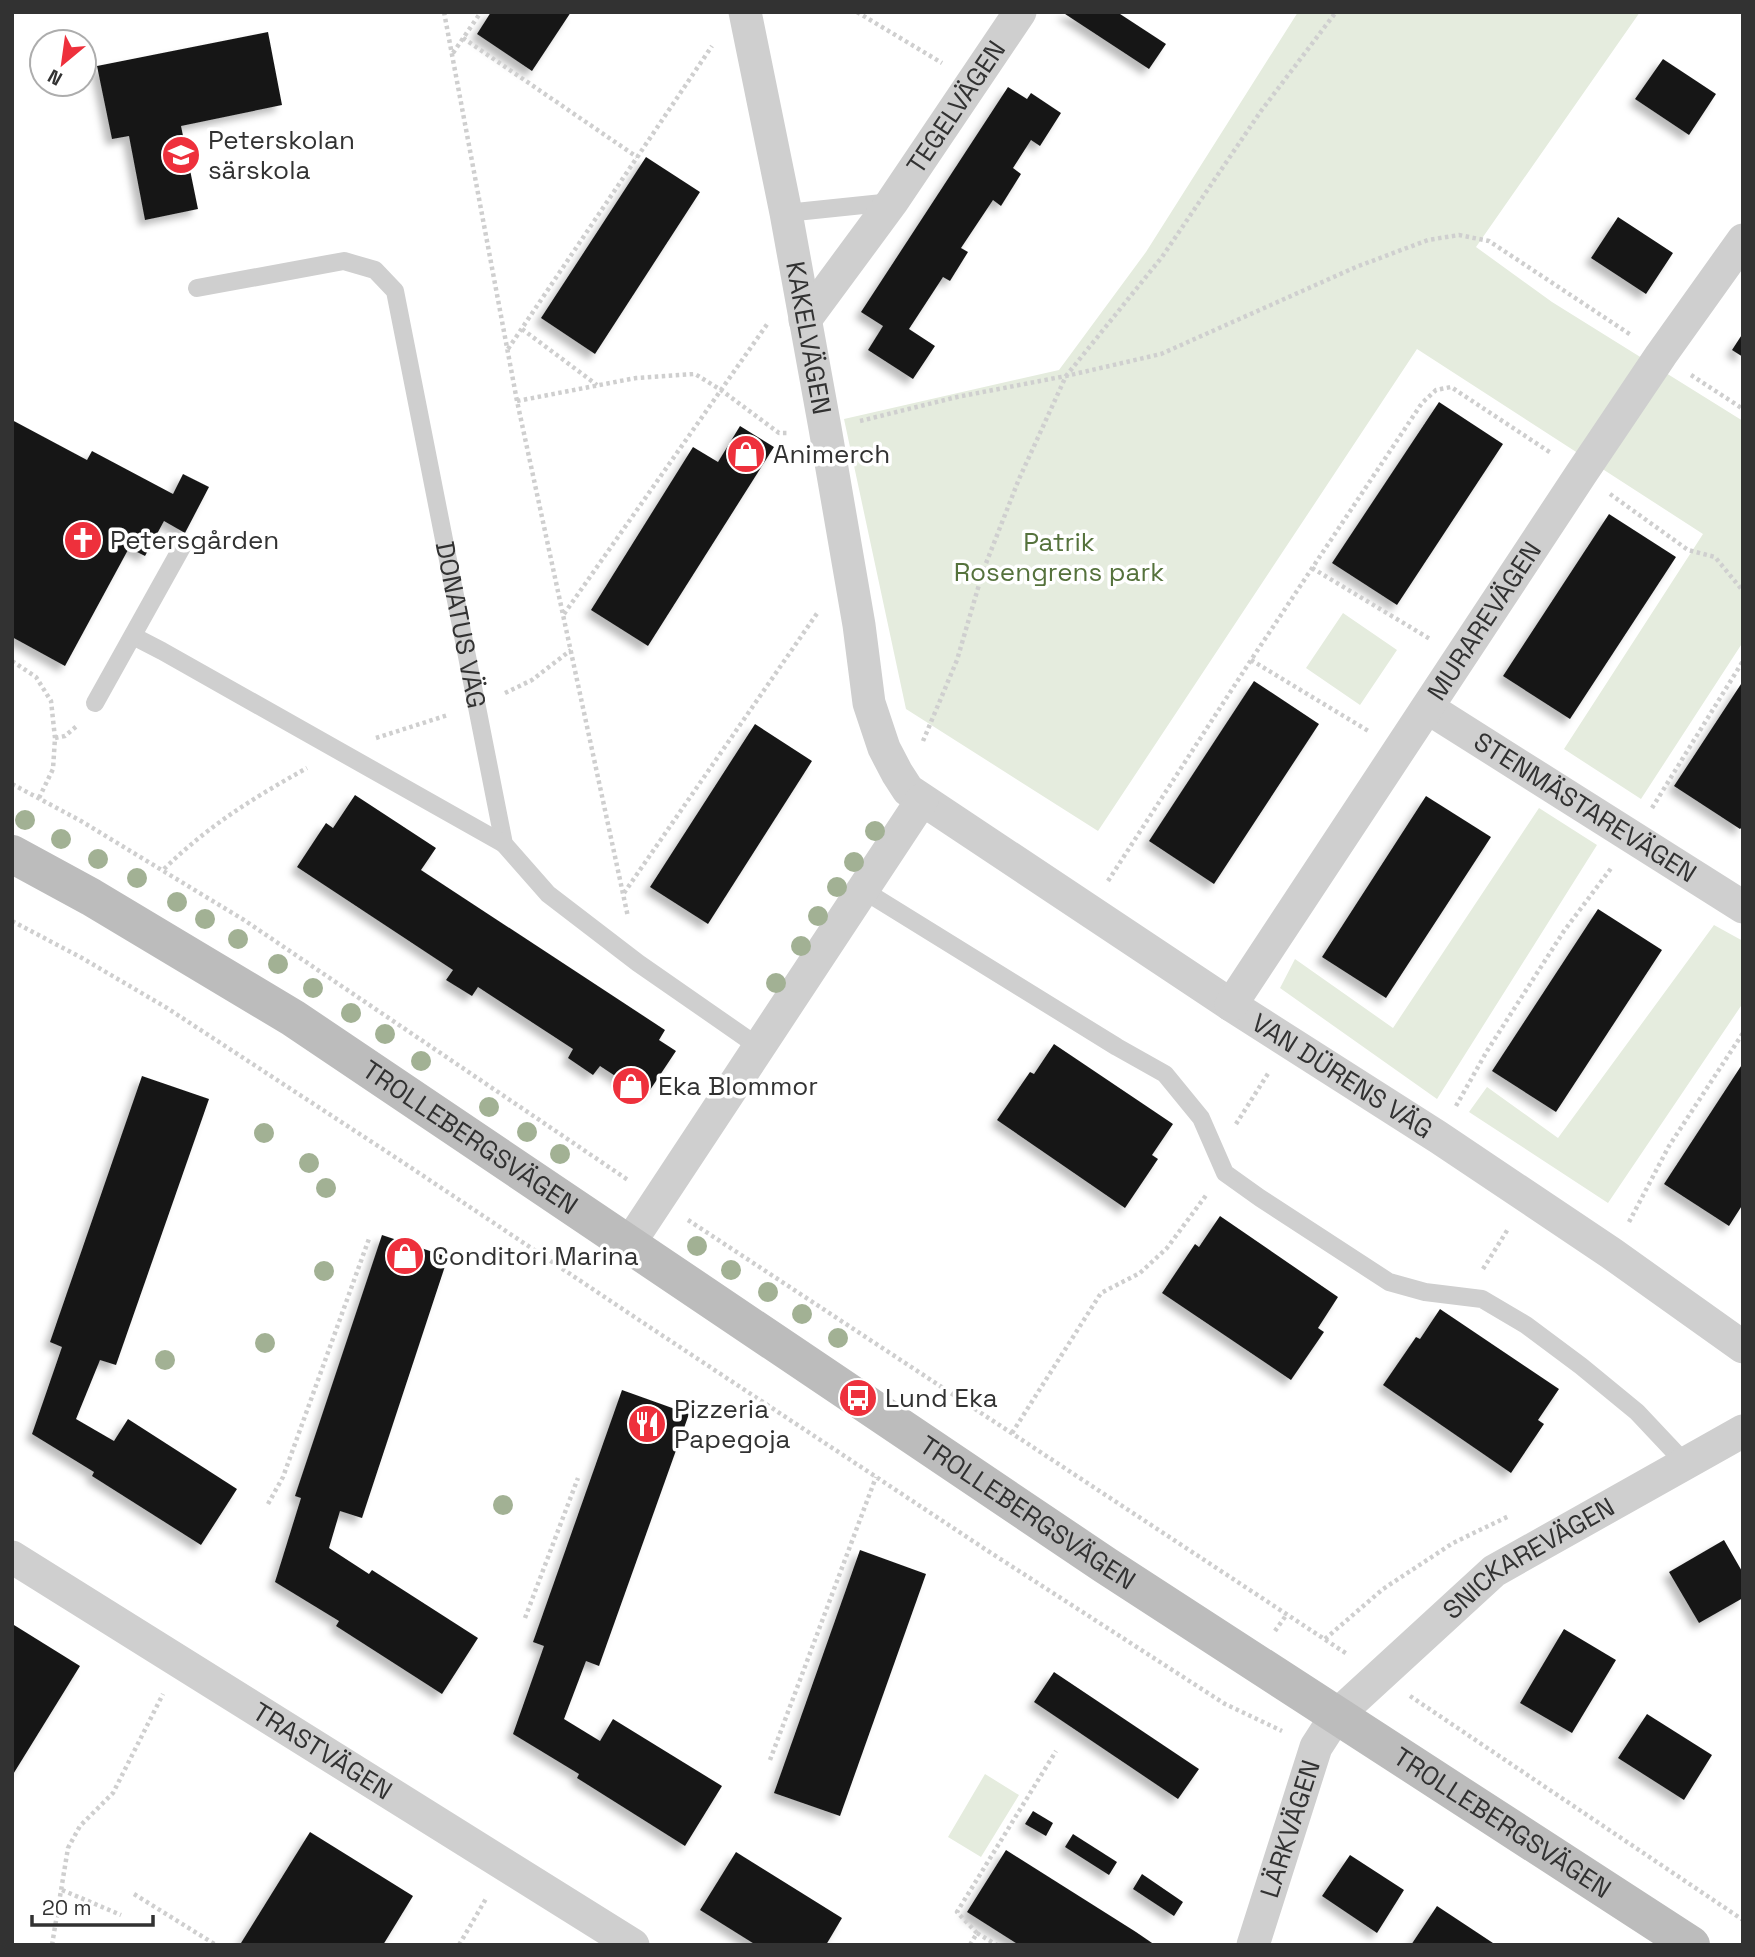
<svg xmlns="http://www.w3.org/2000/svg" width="1755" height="1957" font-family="'Space Grotesk',sans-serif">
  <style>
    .green { fill: #e5ecde }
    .building { fill: #191919; filter: url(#shadow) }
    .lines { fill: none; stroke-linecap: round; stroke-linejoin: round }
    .path { stroke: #cfcfcf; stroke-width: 4.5; stroke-dasharray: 3.5 3.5; stroke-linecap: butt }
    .lane { stroke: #cfcfcf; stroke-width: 18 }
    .street { stroke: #cfcfcf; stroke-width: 33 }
    .secondary { stroke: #bcbcbc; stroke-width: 38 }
    .tree { fill: #a2b194 }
    .labels { text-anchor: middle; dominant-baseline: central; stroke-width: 7; stroke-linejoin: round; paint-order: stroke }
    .street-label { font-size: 26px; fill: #323232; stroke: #fff }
    .poi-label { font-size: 26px; fill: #323232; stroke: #fff; text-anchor: start }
    .park-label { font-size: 26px; fill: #55723c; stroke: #fff }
  </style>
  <defs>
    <filter id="shadow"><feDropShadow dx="-6" dy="6" stdDeviation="3.5" flood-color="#0004"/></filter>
  </defs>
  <rect width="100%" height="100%" fill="#fff"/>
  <path class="green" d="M1298,12H1640L1476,247L1552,302L1743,421V642L1641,799L1564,749L1703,534L1417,349L1098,831L906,709L844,419L1059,370L1146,252Z
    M1343,613L1397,650L1360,705L1306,668Z
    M1539,808L1597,845L1437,1099L1280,988L1295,959L1393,1028Z
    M1714,925L1743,941V1003L1608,1203L1469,1112L1487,1087L1558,1138Z
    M985,1774L1019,1795L981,1857L948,1837Z"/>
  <path class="building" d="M491,12H571L532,71L477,34Z
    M1062,12H1117L1166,44L1149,69Z
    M268,32L282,105L181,126L198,209L145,220L129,136L112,139L97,66Z
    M1663,59L1716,94L1689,135L1635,99Z
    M1008,87L1027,99L1031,93L1061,113L1040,146L1031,140L1013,168L1021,174L1001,206L993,200L961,248L968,252L950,281L943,277L909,329L935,346L913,379L868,350L883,326L861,312Z
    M646,157L700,192L595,354L541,318Z
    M1618,217L1673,253L1646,294L1591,258Z
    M1743,333V357L1732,350Z
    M1439,402L1503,444L1397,605L1332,563Z
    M12,420L87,460L92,451L173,494L183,474L209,487L185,533L164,521L145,556L129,548L65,666L12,637Z
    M740,426L774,447L648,646L591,610L693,447L718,462Z
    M1609,514L1676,557L1570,719L1503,676Z
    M1254,681L1319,724L1214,884L1149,841Z
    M1743,681V826L1740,829L1674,786Z
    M755,724L812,761L708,924L650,887Z
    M355,795L436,848L421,870L665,1030L659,1040L676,1051L646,1096L600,1066L593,1075L568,1058L573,1049L478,987L472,996L446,980L453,970L297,867L326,823L333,828Z
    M1426,796L1491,837L1386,998L1322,957Z
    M1598,909L1662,950L1556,1112L1492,1071Z
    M1054,1044L1173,1124L1152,1155L1158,1159L1125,1208L997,1120L1030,1072L1034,1074Z
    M1743,1063V1204L1729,1226L1664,1184Z
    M142,1076L209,1099L116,1365L100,1360L76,1419L114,1441L128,1419L237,1489L201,1545L92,1476L94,1472L32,1434L62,1347L50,1342Z
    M1220,1216L1338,1297L1318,1328L1324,1332L1291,1380L1162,1293L1195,1244L1199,1247Z
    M382,1235L448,1257L362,1518L340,1511L329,1548L369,1574L372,1570L478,1638L442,1694L336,1626L339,1621L275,1582L301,1498L295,1496Z
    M1440,1309L1559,1389L1538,1420L1544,1424L1511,1473L1383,1385L1416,1337L1420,1339Z
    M622,1390L689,1414L599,1666L586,1661L564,1719L600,1741L613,1719L722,1786L685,1846L577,1778L579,1774L513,1734L544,1646L533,1642Z
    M1724,1540L1743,1573V1598L1699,1623L1669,1572Z
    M860,1550L926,1574L840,1816L774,1793Z
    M14,1625L80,1666L12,1776V1628Z
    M1564,1629L1616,1660L1572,1733L1520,1703Z
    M1054,1672L1199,1769L1178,1799L1034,1702Z
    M1647,1714L1712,1755L1684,1800L1618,1758Z
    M1033,1811L1053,1823L1046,1836L1025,1824Z
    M310,1832L413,1896L383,1945H243L241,1943Z
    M1073,1834L1117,1862L1109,1875L1065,1847Z
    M1006,1850L1136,1932L1155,1945H1019L967,1912Z
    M736,1852L842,1918L826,1945H756L700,1910Z
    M1350,1855L1404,1890L1377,1933L1322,1896Z
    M1142,1874L1183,1902L1174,1916L1133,1889Z
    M1437,1906L1496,1945H1411Z"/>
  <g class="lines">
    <path class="path" d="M444,12L517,401L628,917
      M857,12L942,63
      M463,38L637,157
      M453,53L481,12
      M522,329L597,385
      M508,349L712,46
      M1691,375L1743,409
      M517,401L636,378L695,374L721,390L779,433H789
      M860,421L957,397L1066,376L1161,354L1356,267L1428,240L1459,235L1489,241L1631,335
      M1610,494L1688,550L1715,557L1743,591
      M1312,568L1430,639
      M564,614L768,323
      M1251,660L1370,732
      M12,661L36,677L51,701L55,738L53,769L39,798
      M505,693L532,680L571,650
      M55,738L65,736L78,725
      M376,738L448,715
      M923,741L957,660L983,571L1019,479L1066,376L1162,257L1261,111L1336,12
      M12,784L81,821L244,920L628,1180
      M1652,808L1743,661
      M164,869C208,826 253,798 307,768
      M1108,881L1251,660L1422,403L1436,390L1451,387L1551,453
      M624,893L818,612
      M12,921L82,958L167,1008L404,1163L639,1320L988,1551L1225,1704L1282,1731
      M1456,1106L1487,1051L1564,931L1612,867
      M1236,1124L1269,1072
      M688,1220L1347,1654
      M1629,1222L1669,1146L1743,1033
      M1483,1269L1508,1229
      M1012,1433L1101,1293L1140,1273L1167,1248L1207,1194
      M268,1504L283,1477L370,1236
      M525,1618L578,1478
      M1275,1631L1287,1614
      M1325,1639L1383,1589L1453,1543L1509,1516
      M1410,1696L1743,1920
      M770,1760L876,1477
      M62,1890L121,1915
      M134,1894L216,1945
      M977,1933L957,1912L1056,1751
      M52,1945L68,1848L80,1826L113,1793L163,1694
      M459,1945L487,1897
      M970,1945L977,1933L997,1945"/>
    <g class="lane">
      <path d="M786,213L892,202"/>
      <path id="s1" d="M197,288L344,261L375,270L395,291L504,844L548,894L638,963L759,1047"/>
      <path d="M133,636L162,651L504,844"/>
      <path d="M95,703L182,547"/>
      <path d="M863,890L1117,1047L1165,1074L1201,1118L1225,1173L1260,1198L1389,1282L1425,1292L1482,1299L1526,1325L1581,1366L1637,1412L1685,1463"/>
    </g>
    <g class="street">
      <path id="s2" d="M745,12L786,213L825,428L859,625L869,703L884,748L897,773L908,790L1231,1005L1438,1137L1611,1253L1743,1347"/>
      <path id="s3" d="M805,320L892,202L1020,12"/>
      <path id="s4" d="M1428,708L1743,907"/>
      <path id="s5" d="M1231,1005L1581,474L1661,355L1743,240"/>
      <path d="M629,1244L922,800"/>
      <path id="s6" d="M12,1557L633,1945"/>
      <path id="s7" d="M1253,1945L1316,1747L1336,1716L1494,1571L1743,1431"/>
    </g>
    <path class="secondary" id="s8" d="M12,854L91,897L293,1018L1105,1565L1691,1945"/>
  </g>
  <g class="tree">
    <circle cx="25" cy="820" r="10"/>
    <circle cx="875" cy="831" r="10"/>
    <circle cx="61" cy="839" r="10"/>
    <circle cx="98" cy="859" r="10"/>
    <circle cx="854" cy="862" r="10"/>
    <circle cx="137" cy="878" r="10"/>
    <circle cx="837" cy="887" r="10"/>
    <circle cx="177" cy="902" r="10"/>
    <circle cx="818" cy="916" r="10"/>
    <circle cx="205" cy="919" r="10"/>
    <circle cx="238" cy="939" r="10"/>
    <circle cx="801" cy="946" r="10"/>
    <circle cx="278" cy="964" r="10"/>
    <circle cx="776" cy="983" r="10"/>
    <circle cx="313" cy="988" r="10"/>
    <circle cx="351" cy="1013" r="10"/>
    <circle cx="385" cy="1034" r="10"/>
    <circle cx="421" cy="1061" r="10"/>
    <circle cx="489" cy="1107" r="10"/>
    <circle cx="527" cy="1132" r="10"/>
    <circle cx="264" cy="1133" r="10"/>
    <circle cx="560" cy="1154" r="10"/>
    <circle cx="309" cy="1163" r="10"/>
    <circle cx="326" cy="1188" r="10"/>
    <circle cx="697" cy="1246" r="10"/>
    <circle cx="731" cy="1270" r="10"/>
    <circle cx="324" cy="1271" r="10"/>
    <circle cx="768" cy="1292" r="10"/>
    <circle cx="802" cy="1314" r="10"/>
    <circle cx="838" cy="1338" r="10"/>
    <circle cx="265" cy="1343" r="10"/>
    <circle cx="165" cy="1360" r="10"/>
    <circle cx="503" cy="1505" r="10"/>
  </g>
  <defs>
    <symbol id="school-disc" viewBox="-11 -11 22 22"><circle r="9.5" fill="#ee303c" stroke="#fff"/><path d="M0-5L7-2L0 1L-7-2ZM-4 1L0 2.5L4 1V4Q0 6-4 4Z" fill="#fff"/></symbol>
    <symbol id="shop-disc" viewBox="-11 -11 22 22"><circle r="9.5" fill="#ee303c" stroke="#fff"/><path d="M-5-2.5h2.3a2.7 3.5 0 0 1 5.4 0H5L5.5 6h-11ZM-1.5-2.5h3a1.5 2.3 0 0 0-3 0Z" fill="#fff"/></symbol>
    <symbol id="church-disc" viewBox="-11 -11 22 22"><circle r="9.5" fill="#ee303c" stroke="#fff"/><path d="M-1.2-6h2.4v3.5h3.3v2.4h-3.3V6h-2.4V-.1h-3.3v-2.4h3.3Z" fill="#fff"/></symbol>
    <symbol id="bus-disc" viewBox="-11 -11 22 22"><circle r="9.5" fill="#ee303c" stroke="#fff"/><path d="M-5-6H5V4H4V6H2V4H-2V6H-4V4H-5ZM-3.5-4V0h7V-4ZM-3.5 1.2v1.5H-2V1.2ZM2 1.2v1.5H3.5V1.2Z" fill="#fff"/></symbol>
    <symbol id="restaurant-disc" viewBox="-11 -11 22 22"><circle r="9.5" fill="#ee303c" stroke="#fff"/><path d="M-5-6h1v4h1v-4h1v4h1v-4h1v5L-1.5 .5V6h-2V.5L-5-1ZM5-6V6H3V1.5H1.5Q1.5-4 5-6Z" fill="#fff"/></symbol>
  </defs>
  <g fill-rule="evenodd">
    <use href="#school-disc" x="159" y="133" width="44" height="44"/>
    <use href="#shop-disc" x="724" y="432" width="44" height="44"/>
    <use href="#church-disc" x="61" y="518" width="44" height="44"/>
    <use href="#shop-disc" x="609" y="1064" width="44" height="44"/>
    <use href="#shop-disc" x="383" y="1234" width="44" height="44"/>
    <use href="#bus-disc" x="836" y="1376" width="44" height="44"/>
    <use href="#restaurant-disc" x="625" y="1402" width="44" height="44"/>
  </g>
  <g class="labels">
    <g class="street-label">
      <text stroke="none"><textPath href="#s3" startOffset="261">TEGELVÄGEN</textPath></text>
      <text stroke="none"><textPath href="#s2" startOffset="332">KAKELVÄGEN</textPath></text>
      <text stroke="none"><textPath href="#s5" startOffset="460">MURAREVÄGEN</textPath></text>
      <text stroke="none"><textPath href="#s1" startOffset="551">DONATUS VÄG</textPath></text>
      <text stroke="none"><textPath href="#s4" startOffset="186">STENMÄSTAREVÄGEN</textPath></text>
      <text stroke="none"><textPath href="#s2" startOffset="1318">VAN DÜRENS VÄG</textPath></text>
      <text stroke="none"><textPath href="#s8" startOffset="539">TROLLEBERGSVÄGEN</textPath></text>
      <text stroke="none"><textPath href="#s8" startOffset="1211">TROLLEBERGSVÄGEN</textPath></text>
      <text stroke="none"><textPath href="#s7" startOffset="495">SNICKAREVÄGEN</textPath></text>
      <text stroke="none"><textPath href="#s6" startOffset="366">TRASTVÄGEN</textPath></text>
      <text stroke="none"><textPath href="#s8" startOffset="1778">TROLLEBERGSVÄGEN</textPath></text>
      <text stroke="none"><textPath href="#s7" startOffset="122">LÄRKVÄGEN</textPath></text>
    </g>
    <g class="poi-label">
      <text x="208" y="140">Peterskolan<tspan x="208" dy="30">särskola</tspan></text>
      <text x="773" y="454">Animerch</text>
      <text x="110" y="540">Petersgården</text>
      <text x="658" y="1086">Eka Blommor</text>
      <text x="432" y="1256">Conditori Marina</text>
      <text x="885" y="1398">Lund Eka</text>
      <text x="674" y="1409">Pizzeria<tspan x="674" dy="30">Papegoja</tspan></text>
    </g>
    <g class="park-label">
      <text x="1059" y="542">Patrik<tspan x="1059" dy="30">Rosengrens park</tspan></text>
    </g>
  </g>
  <rect width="1755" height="1957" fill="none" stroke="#323232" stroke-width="28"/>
  <g transform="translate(63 63) rotate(209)"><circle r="33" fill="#ffffff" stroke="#adadad" stroke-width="2"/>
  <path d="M0-5L12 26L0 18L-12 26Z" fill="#ee303c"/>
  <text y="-10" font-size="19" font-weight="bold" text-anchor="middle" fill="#323232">N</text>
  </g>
  <path d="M32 1915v10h121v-10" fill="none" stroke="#323232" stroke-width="3.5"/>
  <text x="42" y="1915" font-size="21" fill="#323232" stroke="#ffffff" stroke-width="5" paint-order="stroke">20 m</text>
</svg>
